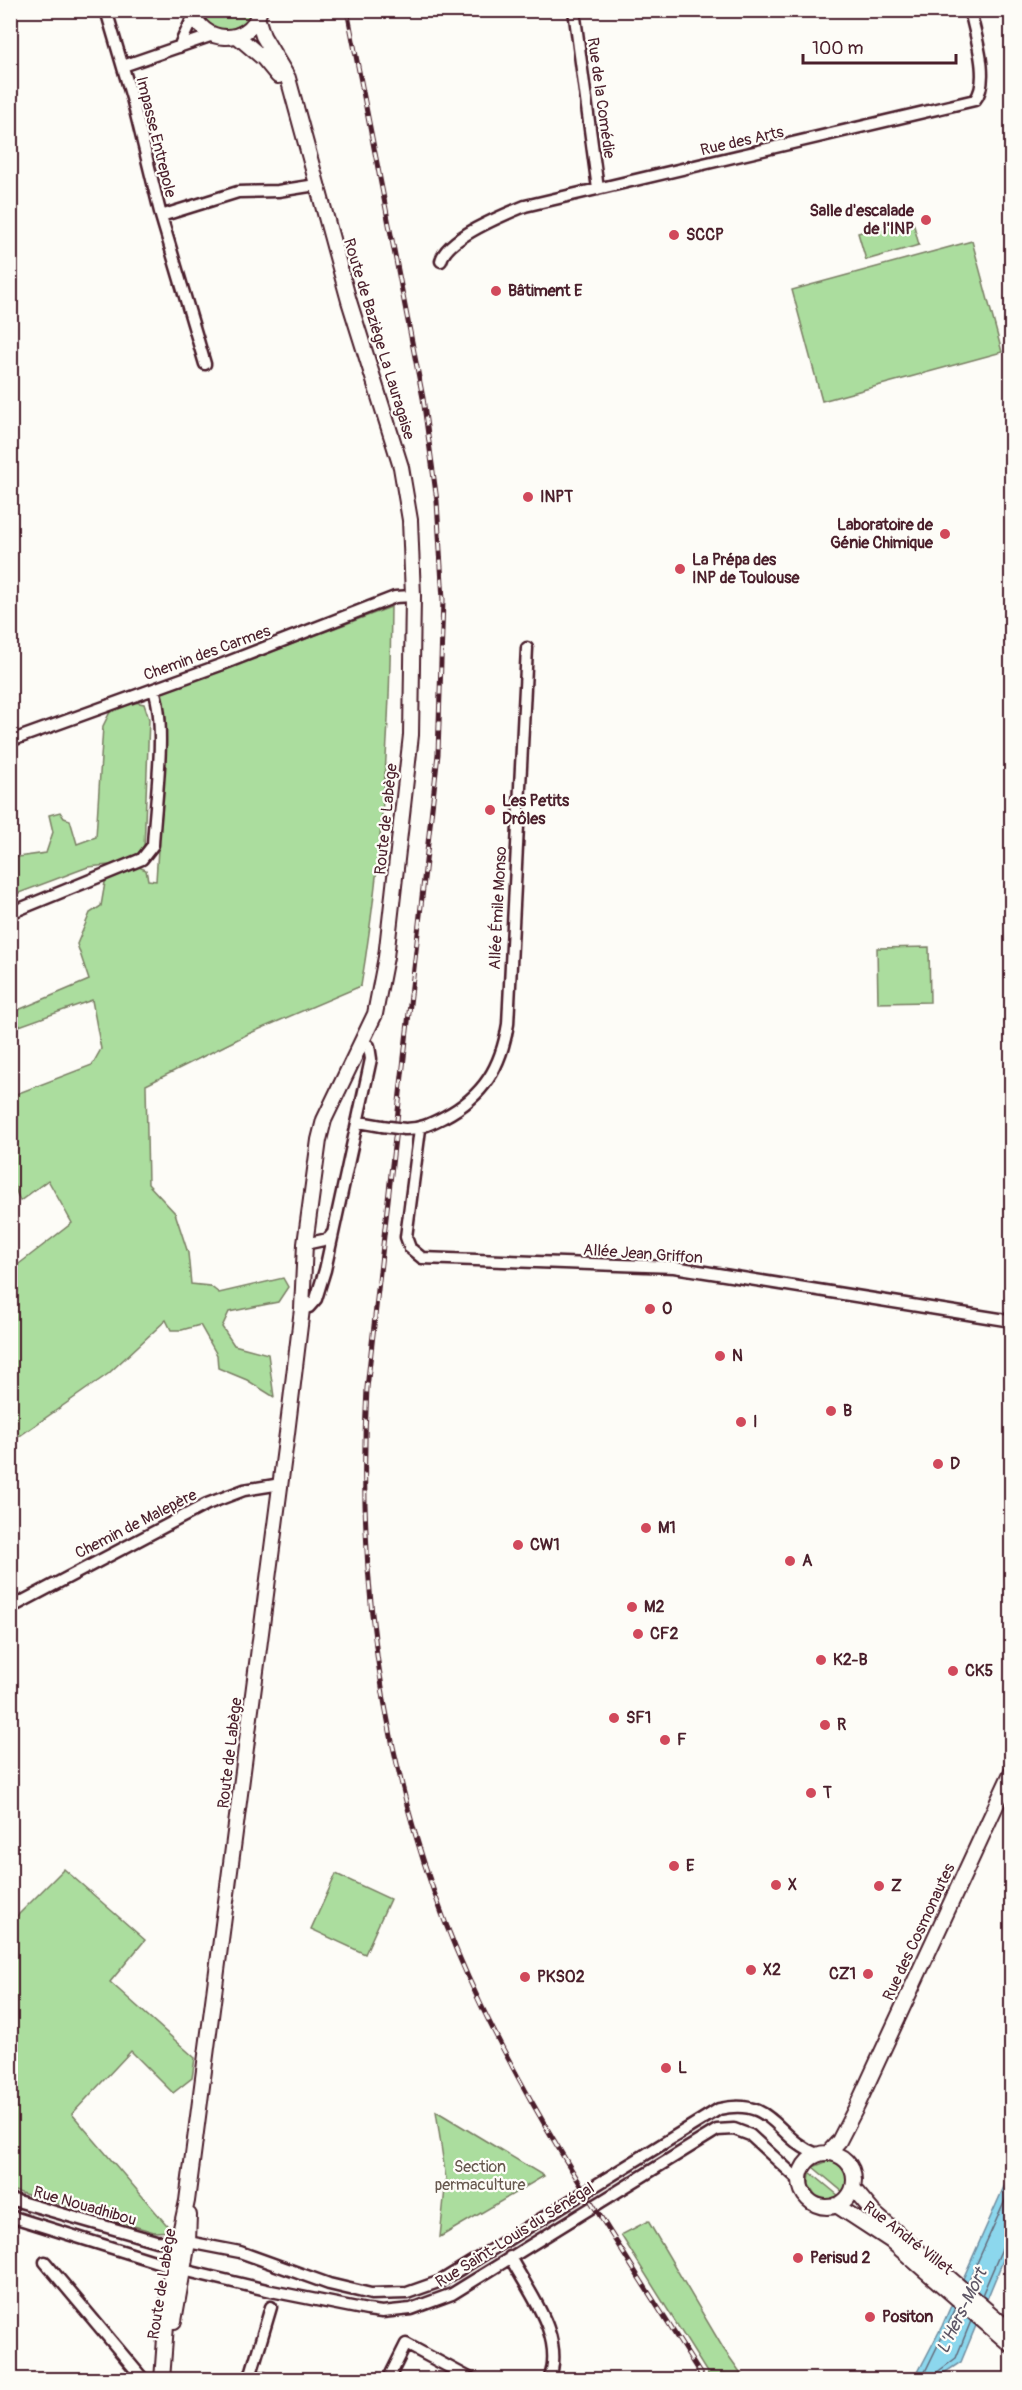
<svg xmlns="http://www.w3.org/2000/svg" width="1022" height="2390" font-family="Pangolin,sans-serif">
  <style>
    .green { fill: #abdd9e; stroke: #7a7e64; stroke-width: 1.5 }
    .water { fill: #8cd7ed; stroke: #728d9f; stroke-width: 1.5 }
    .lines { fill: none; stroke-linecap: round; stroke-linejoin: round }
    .shore { stroke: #646979; stroke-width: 1.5 }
    .minor-casing { stroke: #4a1f2b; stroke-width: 15 }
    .major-casing { stroke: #4a1f2b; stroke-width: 18 }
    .minor { stroke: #fdfcf7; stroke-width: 10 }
    .major { stroke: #fdfcf7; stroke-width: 14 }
    .rail-casing { stroke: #4a1f2b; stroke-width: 5 }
    .rail { stroke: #fdfcf7; stroke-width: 3; stroke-dasharray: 9; stroke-linecap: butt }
    .minor-bridge-casing { stroke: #4a1f2b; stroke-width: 15; stroke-linecap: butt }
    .minor-bridge { stroke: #fdfcf7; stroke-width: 10 }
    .poi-dot { fill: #d1495b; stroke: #fdfcf7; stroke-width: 2 }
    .labels { text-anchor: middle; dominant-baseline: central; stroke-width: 4.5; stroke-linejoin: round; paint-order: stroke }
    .street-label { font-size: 16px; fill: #4a1f2b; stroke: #fdfcf7 }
    .poi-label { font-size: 16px; font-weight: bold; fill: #4a1f2b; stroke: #fdfcf7; text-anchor: start }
    .park-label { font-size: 16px; fill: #67584e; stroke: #fdfcf7 }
    .water-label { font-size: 18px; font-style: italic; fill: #5e5665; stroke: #fdfcf7 }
  </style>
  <rect width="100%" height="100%" fill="#fdfcf7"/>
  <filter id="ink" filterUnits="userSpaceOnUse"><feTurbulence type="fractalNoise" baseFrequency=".0167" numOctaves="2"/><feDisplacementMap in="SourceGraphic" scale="12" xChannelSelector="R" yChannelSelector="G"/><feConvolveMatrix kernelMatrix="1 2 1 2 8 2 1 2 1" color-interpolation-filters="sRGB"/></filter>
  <g filter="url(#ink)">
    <path class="green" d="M203,11H252C243,35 212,37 200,13Z
      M912,218L919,245L866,260L858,233Z
      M972,241L1002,352L822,401L792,290Z
      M391,607C390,734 382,860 361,986L248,1034L146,1085L148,1184L175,1213L188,1253L191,1284L210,1286L219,1293L283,1278L288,1287L278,1302L229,1312L222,1327L234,1345L268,1354L274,1397L247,1380L218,1368L217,1355L200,1325L182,1330H171L166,1320L108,1374L11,1442V1270L72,1223L48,1180L20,1201L11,1178V1096L92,1065L101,1049L92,1000L11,1029V1013L89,980L77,944L90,913L101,906L108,865L88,867L11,896V858L46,853L53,832L49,815L60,812L64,818L70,820L77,844L96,837L103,726L112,708L134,702L144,704L149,719L144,849L133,857L134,865L146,870L148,880L156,881L166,718L161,693Z
      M929,947L930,1002L878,1003L877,948Z
      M64,1869L145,1940L110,1982L195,2058L192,2078L173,2093L131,2051L72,2114L172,2231L154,2232L11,2190V1922Z
      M336,1874L390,1899L365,1954L311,1929Z
      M436,2111L544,2176L440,2237L446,2179Z
      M828,2161C844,2163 851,2178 843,2192L813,2167Z
      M810,2172L839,2196L829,2200L816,2196L809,2185Z
      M648,2221L723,2348L745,2379H711L621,2235Z"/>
    <path class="water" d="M1011,2171V2241L961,2362L935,2379L914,2380L942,2326Z"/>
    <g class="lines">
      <path class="shore" d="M968,2283L1012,2185
        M982,2295L1004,2244L1012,2241
        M921,2380L956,2308
        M934,2380L936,2373L956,2358L971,2321"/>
      <defs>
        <path id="minor" d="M106,10L132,98L161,216L205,364
          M574,10L598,189
          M179,47L194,15
          M123,66L213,35
          M161,216L238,192L278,191L316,185
          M441,261C446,238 503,215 525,206L975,100C991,81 975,34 970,10
          M10,741L223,664L395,597L413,596
          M10,913L142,859L153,845C155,804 167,727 154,690
          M359,1122L382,1126
          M405,1129C421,1129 430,1124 444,1117C484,1096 501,1067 508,1024L527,648
          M420,1129L406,1237L410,1248L422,1258L674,1267L1012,1321
          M305,1244L328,1239L332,1234
          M302,1309L309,1307L316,1299L325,1270L371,1059L369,1046L363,1042
          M10,1608L207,1504L244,1490L281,1484
          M10,2199L156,2241L188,2242L240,2252L329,2284L371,2294L407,2293L441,2281L719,2109C774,2096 776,2139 817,2154
          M10,2216L183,2270L271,2291L367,2310L382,2312L411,2309L452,2294L717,2130L734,2129L750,2135L800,2181
          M510,2257C529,2293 566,2337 549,2380
          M45,2262L144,2380
          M251,2374L271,2307
          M249,2379L251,2374L268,2380
          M388,2380L406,2344L473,2380"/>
        <path id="major" d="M193,10C200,45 249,46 259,13
          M237,36L264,59L278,76
          M829,2152L839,2141L857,2106L1012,1771
          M800 2180a27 27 0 1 1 54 0a27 27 0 1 1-54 0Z
          M853,2188L874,2213L1012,2332
          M836,2205L891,2241L1012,2346
          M174,2321L188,2242L189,2215
          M162,2380L169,2283L187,2201L287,1433L302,1309L305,1244L319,1140L324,1120L375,1014L386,957L411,735L413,596L410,520L401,467L349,301L288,78L263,36L257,17"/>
      </defs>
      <use href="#minor" class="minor-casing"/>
      <use href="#major" class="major-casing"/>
      <use href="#minor" class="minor"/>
      <use href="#major" class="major"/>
      <defs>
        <path id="rail" d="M347,10L423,398L437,501L443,600L438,754L367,1388C355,1600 388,1812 481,2005C544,2136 627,2257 704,2380"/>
      </defs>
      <use href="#rail" class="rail-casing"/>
      <use href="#rail" class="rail"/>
      <defs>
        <path id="minor-bridge" d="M382,1126L405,1129"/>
      </defs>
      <use href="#minor-bridge" class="minor-bridge-casing"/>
      <use href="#minor-bridge" class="minor-bridge"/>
    </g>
  </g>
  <g class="poi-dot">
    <circle cx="926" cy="220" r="6"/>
    <circle cx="674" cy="235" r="6"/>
    <circle cx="496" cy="291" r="6"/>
    <circle cx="528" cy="497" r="6"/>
    <circle cx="945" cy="534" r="6"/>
    <circle cx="680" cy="569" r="6"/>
    <circle cx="490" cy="810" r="6"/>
    <circle cx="650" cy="1309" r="6"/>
    <circle cx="720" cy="1356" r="6"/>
    <circle cx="831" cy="1411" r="6"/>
    <circle cx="741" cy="1422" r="6"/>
    <circle cx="938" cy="1464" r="6"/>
    <circle cx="646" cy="1528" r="6"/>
    <circle cx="518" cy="1545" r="6"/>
    <circle cx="790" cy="1561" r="6"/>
    <circle cx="632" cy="1607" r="6"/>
    <circle cx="638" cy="1634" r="6"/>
    <circle cx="821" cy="1660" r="6"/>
    <circle cx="953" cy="1671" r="6"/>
    <circle cx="614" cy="1718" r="6"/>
    <circle cx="825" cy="1725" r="6"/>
    <circle cx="665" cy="1740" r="6"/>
    <circle cx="811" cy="1793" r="6"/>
    <circle cx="674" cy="1866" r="6"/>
    <circle cx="776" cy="1885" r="6"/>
    <circle cx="879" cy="1886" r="6"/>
    <circle cx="751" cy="1970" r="6"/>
    <circle cx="868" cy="1974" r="6"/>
    <circle cx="525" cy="1977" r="6"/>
    <circle cx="666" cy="2068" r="6"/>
    <circle cx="798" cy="2258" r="6"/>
    <circle cx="870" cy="2317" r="6"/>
  </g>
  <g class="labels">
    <g class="street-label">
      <text transform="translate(601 98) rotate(82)">Rue de la Comédie</text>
      <text transform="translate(156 137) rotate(76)">Impasse Entrepole</text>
      <text transform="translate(742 141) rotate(-13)">Rue des Arts</text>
      <text transform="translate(379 339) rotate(73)">Route de Baziège La Lauragaise</text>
      <text transform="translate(207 653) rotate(-20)">Chemin des Carmes</text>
      <text transform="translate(386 819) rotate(-84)">Route de Labège</text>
      <text transform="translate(498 908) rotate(-87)">Allée Émile Monso</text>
      <text transform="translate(643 1254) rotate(4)">Allée Jean Griffon</text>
      <text transform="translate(136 1524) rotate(-27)">Chemin de Malepère</text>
      <text transform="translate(230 1753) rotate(-83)">Route de Labège</text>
      <text transform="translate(919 1932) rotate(-65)">Rue des Cosmonautes</text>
      <text transform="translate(85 2206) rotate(16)">Rue Nouadhibou</text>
      <text transform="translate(515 2235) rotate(-32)">Rue Saint-Louis du Sénégal</text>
      <text transform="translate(908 2238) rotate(38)">Rue André Villet</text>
      <text transform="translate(162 2284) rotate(-81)">Route de Labège</text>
    </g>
    <g class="poi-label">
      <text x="914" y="211" text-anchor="end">Salle d'escalade<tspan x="914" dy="18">de l'INP</tspan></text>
      <text x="686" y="235">SCCP</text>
      <text x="508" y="291">Bâtiment E</text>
      <text x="540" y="497">INPT</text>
      <text x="933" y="525" text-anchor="end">Laboratoire de<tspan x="933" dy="18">Génie Chimique</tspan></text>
      <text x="692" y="560">La Prépa des<tspan x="692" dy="18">INP de Toulouse</tspan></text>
      <text x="502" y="801">Les Petits<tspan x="502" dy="18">Drôles</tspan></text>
      <text x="662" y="1309">O</text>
      <text x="732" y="1356">N</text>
      <text x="843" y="1411">B</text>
      <text x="753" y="1422">I</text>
      <text x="950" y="1464">D</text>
      <text x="658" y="1528">M1</text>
      <text x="530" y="1545">CW1</text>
      <text x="802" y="1561">A</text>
      <text x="644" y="1607">M2</text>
      <text x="650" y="1634">CF2</text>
      <text x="833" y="1660">K2-B</text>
      <text x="965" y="1671">CK5</text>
      <text x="626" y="1718">SF1</text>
      <text x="837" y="1725">R</text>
      <text x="677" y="1740">F</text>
      <text x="823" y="1793">T</text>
      <text x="686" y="1866">E</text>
      <text x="788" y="1885">X</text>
      <text x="891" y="1886">Z</text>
      <text x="763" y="1970">X2</text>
      <text x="856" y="1974" text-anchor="end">CZ1</text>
      <text x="537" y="1977">PKS02</text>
      <text x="678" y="2068">L</text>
      <text x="810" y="2258">Perisud 2</text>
      <text x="882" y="2317">Positon</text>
    </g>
    <g class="park-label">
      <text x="480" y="2167">Section<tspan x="480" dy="18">permaculture</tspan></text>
    </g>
    <g class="water-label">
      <text transform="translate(962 2311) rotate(-64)">L'Hers-Mort</text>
    </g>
  </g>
  <rect width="1022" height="2390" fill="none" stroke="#fdfcf7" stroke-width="36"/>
  <rect x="18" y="18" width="986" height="2354" fill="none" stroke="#4a1f2b" stroke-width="2" filter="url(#ink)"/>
  <path d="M803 54v9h153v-9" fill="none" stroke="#4a1f2b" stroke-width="3"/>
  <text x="812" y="54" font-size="18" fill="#4a1f2b" stroke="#fdfcf7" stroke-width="4.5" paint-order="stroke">100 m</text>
</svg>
